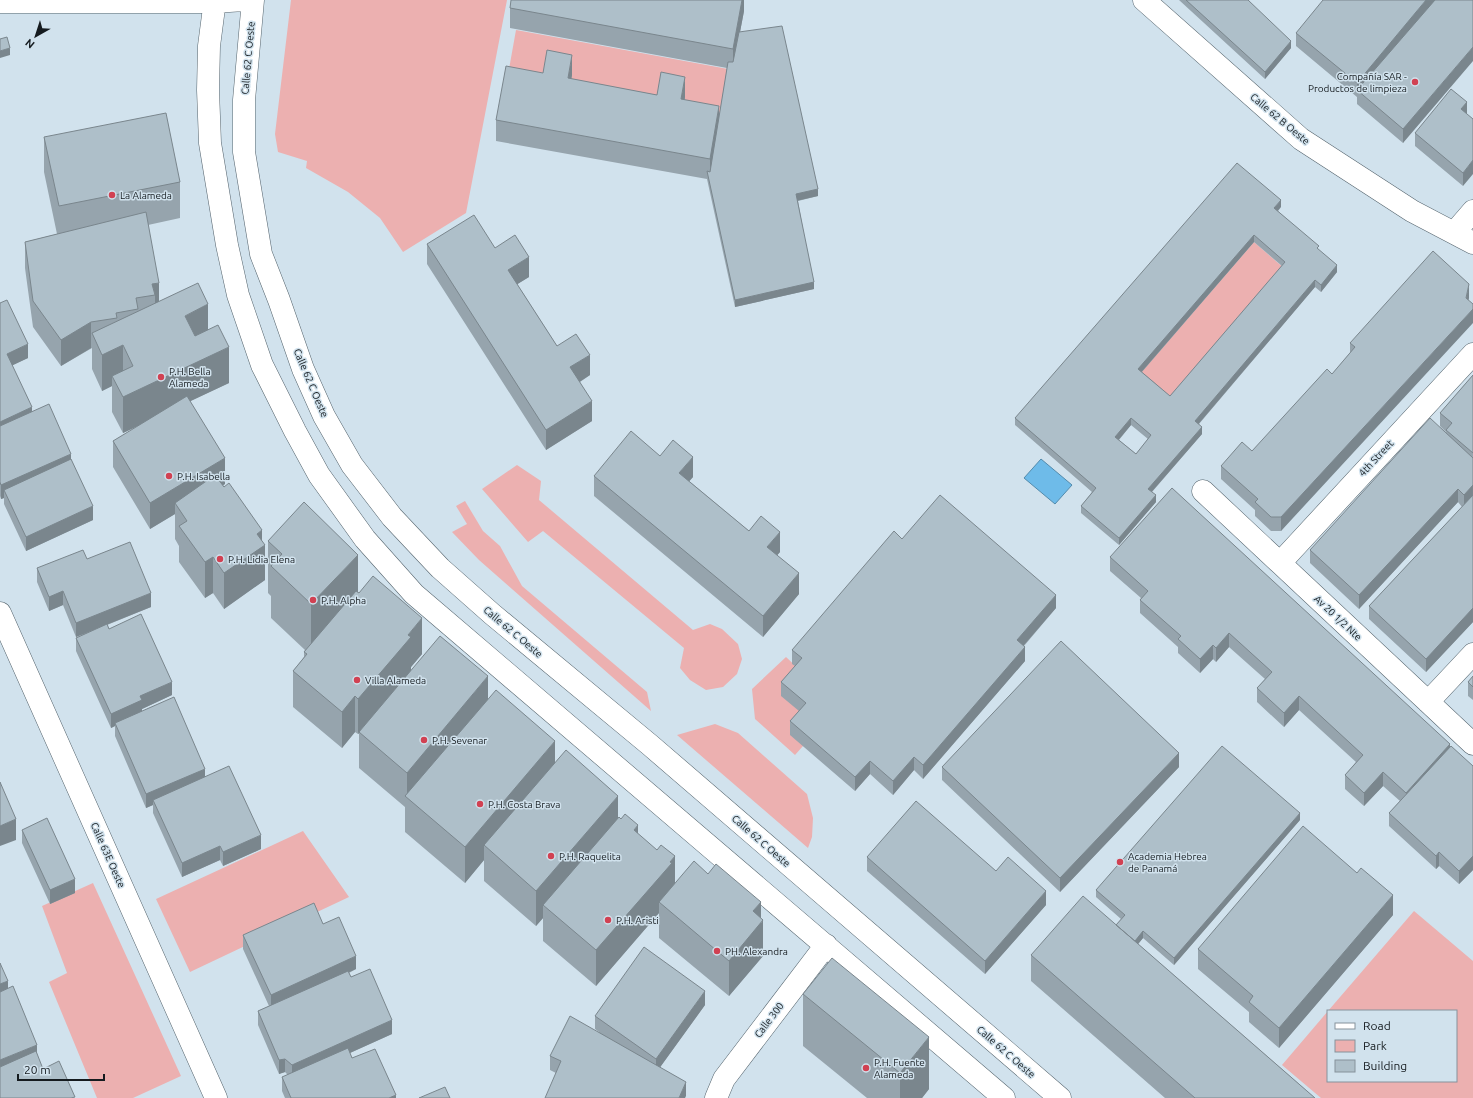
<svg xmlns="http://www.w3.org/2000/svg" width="1473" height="1098" font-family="Ubuntu,sans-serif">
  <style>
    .green { fill: #ecb0b0 }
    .water { fill: #6ebbe9; stroke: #538bac }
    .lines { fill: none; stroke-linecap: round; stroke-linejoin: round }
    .minor-casing { stroke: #55646d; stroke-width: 23 }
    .minor { stroke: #fff; stroke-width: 22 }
    .wall { fill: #96a4ad; fill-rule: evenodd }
    .shaded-wall { fill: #7a868d }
    .building { fill: #aebfc9; stroke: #7a868d; fill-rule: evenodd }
    .poi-dot { fill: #d14152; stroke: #d1e2ed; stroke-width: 1.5 }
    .labels { text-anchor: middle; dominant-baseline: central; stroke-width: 3; stroke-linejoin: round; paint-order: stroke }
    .street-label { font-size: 10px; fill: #151b1f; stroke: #d1e2ed }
    .poi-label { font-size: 10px; fill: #151b1f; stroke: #d1e2ed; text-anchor: start }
  </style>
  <rect width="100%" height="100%" fill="#d1e2ed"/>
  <path class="green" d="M291,0H507L466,213L403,252L380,218L348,192L306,168L307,161L278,152L275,134Z
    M516,30L728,69L719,127L681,119L685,97L657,115L506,86Z
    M1254,242L1285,269L1170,403L1138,376Z
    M517,465L541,481L539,500L693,630L710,624L722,629L738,644L742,659L737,674L723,687L706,690L690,680L680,668L684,648L543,531L528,542L482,489Z
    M465,501L483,531L500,546L522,586L647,692L651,711L479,560L452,532L467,524L456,506Z
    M786,657L802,672L806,717L803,746L795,755L755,719L752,689Z
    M715,724L738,733L807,794L813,818L812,837L808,848L677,735Z
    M303,831L349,897L190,972L156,899Z
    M93,883L181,1076L133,1098H97L49,982L67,973L42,906Z
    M1414,911L1473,961V1098H1321L1282,1065L1328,1011V1081H1456V1011H1328Z"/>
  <path class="water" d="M1041,459L1072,485L1055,504L1024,478Z"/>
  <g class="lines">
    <defs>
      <path id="minor" d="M215,0L209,46L208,90L210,143L227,245L238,295L262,365L295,431L319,475L365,539L414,594L1004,1098
        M253,0L244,100V152L261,254L279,300L303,369L324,416L352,465L392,517L440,568L492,614L650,745L1060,1098
        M1144,0L1301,139L1412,211L1473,243
        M0,2H214L244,0
        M1454,233L1473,211
        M1203,491L1473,744
        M1280,563L1473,354
        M0,613L216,1098
        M1428,702L1473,654
        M716,1098L724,1079L826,945"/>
    </defs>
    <use href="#minor" class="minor-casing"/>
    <use href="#minor" class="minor"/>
  </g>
  <path class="wall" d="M744,0V11L740,32L818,196L798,201L814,289L735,307L707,179L496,141V120L543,73L572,75L571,79L657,95L685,97V100L719,117L727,68L510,28V8Z
    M1179,0H1248L1291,48L1265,79Z
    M1473,0L1403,143L1357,104V97L1296,46V33Z
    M1467,102L1463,186L1415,146V133Z
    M44,137L180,182V218L148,225L159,301L208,330L229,383L190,401L225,484L223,485L262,541L265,580L224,609L213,593L205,598L179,562V546L175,539V514L150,529L113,467V441L140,425L123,433L112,412V386L102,391L92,369V348L61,366L33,327L25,268V242L57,234L44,172Z
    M1281,207L1278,211L1319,250L1337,272L1321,292L1315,287L1199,424L1202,434L1152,492L1156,502L1119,545L1081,513V506L1092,492L1015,425V418ZM1254,242L1282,266L1170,396L1142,372ZM1131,425L1148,439L1136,454L1119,440Z
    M427,244L495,248L529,277L517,284L557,346L590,375L580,382L592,421L546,450L427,264Z
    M1469,298L1281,531H1271L1255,516V510L1221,479V466L1252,451L1332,374L1350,353V343Z
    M0,303L28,358L12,365L32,411L71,459L93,520L26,551L4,504V498L1,499L0,496Z
    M1473,375V622L1426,672L1369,619V606L1462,507L1458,502L1359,609L1310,563V550L1446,434V432L1440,426V413Z
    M660,456L693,477L689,481L749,531L780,552L777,555L799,594L763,637L594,496V476Z
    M902,539L1056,608L1024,646L1025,661L923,779L914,770L893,795L870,774L855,791L790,735V721L799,711L781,696V682L795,666L792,664V650Z
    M268,541L358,592L422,654L411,667V671L488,699L555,763L618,818L638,834L675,884L761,918L763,956L729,996L659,938V913L596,986L543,941V918L536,926L484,881V860L465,883L405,832V807L359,768V734H358L355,732L342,748L293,707V671L304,657V652L305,650L271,618V596L268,593Z
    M1110,557L1450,748L1473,766V870L1459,884L1439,866L1436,869L1389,826V813L1400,801L1383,786L1364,806L1345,789V775L1356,762L1299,710L1284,727L1257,702V688L1265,679L1229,647L1216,662L1213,659L1200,673L1178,653V647L1140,613V600L1141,598L1110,571Z
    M87,559L151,607L107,625L109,629L172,695L142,709V711L205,776L261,849L223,866L220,860L182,877L153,813V805L146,808L115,736V726L111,728L76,651V638L83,634L76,637L63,605L49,611L37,582V568Z
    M1473,676V700L1468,696V682Z
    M942,767H1179L1060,892L942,780Z
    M1300,820L1174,965L1143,938L1138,944L1315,1098H1165L1031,981V955L1116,925L1121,919L1096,897V890Z
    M22,830L75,893L50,904L22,843Z
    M867,857L996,871L1046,905L985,974L867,871Z
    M1393,915L1279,1048L1249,1022V1012L1198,969V949Z
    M323,924L356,969L349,973L351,977L392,1034L350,1053L352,1058L396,1098H285L282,1091V1077L288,1075L285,1072L279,1074L258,1025V1011L269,1006L243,949V935Z
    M803,994L929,1089L922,1098H867L803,1046Z
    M705,1005L660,1067L686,1096L556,1073L550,1070V1056L599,1032L595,1029V1016Z"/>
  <path class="shaded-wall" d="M742,0H744V11L733,69V49Z
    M1426,0H1438L1357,90V97V83Z
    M1291,41V48L1265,79V72Z
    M1473,47V61L1403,143V129Z
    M10,48V55L0,58V51Z
    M572,55V75L568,99V78Z
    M685,77V97L681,119V99Z
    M1467,102V116L1461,109Z
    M719,106V127L710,179V159Z
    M1473,160V174L1463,186V173Z
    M818,189V196L796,201V194Z
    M1281,200V207L1274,215V208Z
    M1254,235V242L1138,376V369Z
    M529,257V277L508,290V270Z
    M1337,265V272L1321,292V285Z
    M1315,280V287L1195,428V421Z
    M814,282V289L735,307V300Z
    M159,283V309H155V295L152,284Z
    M1469,284V298L1466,311V298Z
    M208,304V340L185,351V316Z
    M1473,309V323L1281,531V517Z
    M91,322V348L61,366V340Z
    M28,344V358L7,368V354Z
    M123,345V381L112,376V386L102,391V355Z
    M229,347V383L123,433V397Z
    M590,355V375L570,388V367Z
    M592,401V421L546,450V430Z
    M32,407V421L0,436V422Z
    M1131,418V425L1115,444V437Z
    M1202,427V434L1148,496V489Z
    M71,454V468L4,490V498L1,499V485Z
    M693,457V477L679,493V473Z
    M225,458V484L180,511L175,503V514L150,529V503Z
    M1473,485V499L1464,509V495Z
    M1458,489V502L1359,609V595Z
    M1156,495V502L1119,545V538Z
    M93,506V520L26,551V537Z
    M262,530V547L265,545V580L224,609V573L257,534Z
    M780,532V552L767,567V547Z
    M358,555V607L311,656V604Z
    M213,557V593L205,598V562Z
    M799,573V594L763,637V616Z
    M63,591V605L49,611V597Z
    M151,593V607L76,637V623Z
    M1056,595V608L1017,653V640Z
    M1473,608V622L1426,672V659Z
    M422,618V654L411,667V673L359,732L358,734V699L408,635Z
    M1229,633V647L1216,662V648Z
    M1213,645V659L1200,673V659Z
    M1025,647V661L923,779V765Z
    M488,676V712L407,797V773Z
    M172,682V695L142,709V714L115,723V726L111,728V714L140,696Z
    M355,696V732L342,748V712Z
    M1299,696V710L1284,727V713Z
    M555,741V776L484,845V860L465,883V847Z
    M1450,744V758L1406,806V793Z
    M1179,753V767L1060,892V878Z
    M914,757V770L893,795V781Z
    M870,761V774L855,791V777Z
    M205,769V783L153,800V805L146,808V794Z
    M1383,772V786L1364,806V793Z
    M618,796V831L543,905V918L536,926V891Z
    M1300,813V820L1174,965V958Z
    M16,819V840L0,846V826Z
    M638,825V861L634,830Z
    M261,835V849L223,866V852Z
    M220,846V860L182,877V863Z
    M1439,852V866L1436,869V856Z
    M675,856V892L659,902V913L596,986V950Z
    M1473,856V870L1459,884V871Z
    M75,879V893L50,904V890Z
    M1046,891V905L985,974V961Z
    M1393,895V915L1279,1048V1028Z
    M761,902V923L763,920V956L729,996V961L753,911Z
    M1143,931V938L1125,960V953Z
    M356,956V969L271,1008V995Z
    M8,981V995L0,998V984Z
    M705,991V1005L656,1073V1059Z
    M392,1020V1034L292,1079V1065Z
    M929,1037V1089L922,1098H900V1073Z
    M37,1045V1059L0,1074V1060Z
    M285,1059V1072L279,1074V1060Z
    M686,1082V1096L685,1098H679Z
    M396,1095V1098H389Z"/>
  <path class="building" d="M511,0H742L733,49L510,8Z
    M1186,0H1248L1291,41L1265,72Z
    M1323,0H1426L1357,83L1296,33Z
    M1435,0H1473V47L1403,129L1357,90Z
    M782,26L818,189L796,194L814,282L735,300L707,171L710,172L728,62H733L739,32Z
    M7,37L10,48L0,51V39Z
    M547,50L572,55L568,78L657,95L661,72L685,77L681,99L719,106L710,159L496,120L506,66L543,73Z
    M1451,89L1467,102L1461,109L1473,119V160L1463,173L1415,133Z
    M166,113L180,182L59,206L44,137Z
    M1237,163L1281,200L1274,208L1319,246L1317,248L1337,265L1321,285L1315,280L1195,421L1202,427L1148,489L1156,495L1119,538L1081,506L1096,488L1015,418ZM1254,235L1285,262L1170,396L1138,369ZM1131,418L1151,435L1136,454L1115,437Z
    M146,212L159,283L152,284L155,295L136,298L138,309L116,313L117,318L91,322L61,340L33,301L25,242Z
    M474,215L495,248L515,235L529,257L508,270L557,346L576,334L590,355L570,367L592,401L546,430L427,244Z
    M1433,251L1469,284L1466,298L1473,304V309L1281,517H1271L1255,502L1258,499L1221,466L1242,442L1252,451L1327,369L1332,374L1355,347L1350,343Z
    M198,283L208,304L185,316L195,336L218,325L229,347L123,397L112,376L133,366L123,345L102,355L92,333Z
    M7,300L28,344L7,354L32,407L0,422V303Z
    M1473,375V453L1446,430L1452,423L1440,413Z
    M187,396L225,458L150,503L113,441Z
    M49,404L71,454L1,485L0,482V426Z
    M1430,418L1473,458V485L1464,495L1458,489L1359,595L1310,550Z
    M631,431L660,456L673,440L693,457L679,473L749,531L761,516L780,532L767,547L799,573L763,616L594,476Z
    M71,459L93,506L26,537L4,490Z
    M215,475L224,487L229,483L262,530L257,534L265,545L224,573L213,557L205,562L179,526L187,521L175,503Z
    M1172,488L1450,744L1406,793L1383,772L1364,793L1345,775L1363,755L1299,696L1284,713L1257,688L1272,672L1229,633L1216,648L1213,645L1200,659L1178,639L1181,636L1140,600L1148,591L1110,557Z
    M940,495L1056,595L1017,640L1025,647L923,765L914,757L893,781L870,761L855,777L790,721L806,703L781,682L802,658L792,650L894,531L902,539Z
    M1473,495V608L1426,659L1369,606Z
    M304,502L358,555L311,604L271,566L282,554L268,541Z
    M130,542L151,593L76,623L63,591L49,597L37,568L83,550L87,559Z
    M373,576L422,618L408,635L411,637L358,699L355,696L342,712L293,671L307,654L304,652L356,591L359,593Z
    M141,614L172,682L140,696L142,700L111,714L76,638L107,624L109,629Z
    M440,636L488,676L407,773L359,732Z
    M1061,641L1179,753L1060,878L942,767Z
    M1473,676V687L1468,682Z
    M496,690L555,741L465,847L405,796Z
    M174,697L205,769L146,794L115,723Z
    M1222,746L1300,813L1174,958L1143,931L1135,941L1116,925L1125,915L1096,890Z
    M1451,746L1473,766V856L1459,871L1439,852L1436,856L1389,813Z
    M566,750L618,796L536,891L484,845Z
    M229,766L261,835L223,852L220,846L182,863L153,800Z
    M0,782L16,819L0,826Z
    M916,801L996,871L1008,857L1046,891L985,961L867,857Z
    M625,814L638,825L634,830L657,850L661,845L675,856L670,862L672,863L596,950L543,905L619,817L621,819Z
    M47,818L75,879L50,890L22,830Z
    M1303,826L1357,873L1361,868L1393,895L1279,1028L1249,1002L1253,996L1198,949Z
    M694,861L708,874L716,864L761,902L753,911L763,920L729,961L659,902Z
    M1083,896L1315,1098H1195L1031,955Z
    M314,903L323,924L339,917L356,956L271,995L243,935Z
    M644,947L705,991L656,1059L595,1016Z
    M832,958L929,1037L900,1073L803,994Z
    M0,963L8,981L0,984Z
    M370,969L392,1020L292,1065L285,1059L279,1060L258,1011L348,971L351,977Z
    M13,986L37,1045L0,1060V992Z
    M570,1016L686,1082L679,1098H545L561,1061L550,1056Z
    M348,1048L352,1058L375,1049L396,1095L389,1098H291L282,1077Z
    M36,1051L43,1069L59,1061L75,1097L71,1098H0V1067Z
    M445,1087L450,1098H419Z"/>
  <g class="poi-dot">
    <circle cx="1415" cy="82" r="4"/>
    <circle cx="112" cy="195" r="4"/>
    <circle cx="161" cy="377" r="4"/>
    <circle cx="169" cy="476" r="4"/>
    <circle cx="220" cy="559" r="4"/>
    <circle cx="313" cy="600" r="4"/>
    <circle cx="357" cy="680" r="4"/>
    <circle cx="424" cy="740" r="4"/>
    <circle cx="480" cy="804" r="4"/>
    <circle cx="551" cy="856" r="4"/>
    <circle cx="1120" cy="862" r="4"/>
    <circle cx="608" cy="920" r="4"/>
    <circle cx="717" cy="951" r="4"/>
    <circle cx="866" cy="1068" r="4"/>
  </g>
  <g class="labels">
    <g class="street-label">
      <text transform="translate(248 58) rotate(-85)">Calle 62 C Oeste</text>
      <text transform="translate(1280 119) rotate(40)">Calle 62 B Oeste</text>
      <text transform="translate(311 383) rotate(67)">Calle 62 C Oeste</text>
      <text transform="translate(1376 458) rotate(-47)">4th Street</text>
      <text transform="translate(1338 618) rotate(43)">Av 20 1/2 Nte</text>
      <text transform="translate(513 632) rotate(40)">Calle 62 C Oeste</text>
      <text transform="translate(761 841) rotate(41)">Calle 62 C Oeste</text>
      <text transform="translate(108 855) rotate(66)">Calle 63E Oeste</text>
      <text transform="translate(769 1020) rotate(-53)">Calle 300</text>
      <text transform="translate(1006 1052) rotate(41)">Calle 62 C Oeste</text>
    </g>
    <g class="poi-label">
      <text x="1407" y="76" text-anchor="end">Compañía SAR -<tspan x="1407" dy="12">Productos de limpieza</tspan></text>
      <text x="120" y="195">La Alameda</text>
      <text x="169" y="371">P.H. Bella<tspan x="169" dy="12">Alameda</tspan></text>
      <text x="177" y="476">P.H. Isabella</text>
      <text x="228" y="559">P.H. Lidia Elena</text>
      <text x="321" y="600">P.H. Alpha</text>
      <text x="365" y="680">Villa Alameda</text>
      <text x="432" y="740">P.H. Sevenar</text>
      <text x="488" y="804">P.H. Costa Brava</text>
      <text x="559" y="856">P.H. Raquelita</text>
      <text x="1128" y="856">Academia Hebrea<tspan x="1128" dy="12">de Panamá</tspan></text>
      <text x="616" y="920">P.H. Aristi</text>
      <text x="725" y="951">PH. Alexandra</text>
      <text x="874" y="1062">P.H. Fuente<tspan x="874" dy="12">Alameda</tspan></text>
    </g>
  </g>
  <rect x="1327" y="1010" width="130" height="72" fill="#d1e2ed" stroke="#86929b"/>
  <rect x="1335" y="1023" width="20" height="6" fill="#ffffff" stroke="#86929b"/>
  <text x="1363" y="1030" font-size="12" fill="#151b1f">Road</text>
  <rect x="1335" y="1040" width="20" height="12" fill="#ecb0b0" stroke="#86929b"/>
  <text x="1363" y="1050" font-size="12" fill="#151b1f">Park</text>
  <rect x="1335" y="1060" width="20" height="12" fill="#aebfc9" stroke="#86929b"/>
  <text x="1363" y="1070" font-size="12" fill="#151b1f">Building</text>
  <g transform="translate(36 36) rotate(219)" stroke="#d1e2ed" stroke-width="3" paint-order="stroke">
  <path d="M0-3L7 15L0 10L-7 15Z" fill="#151b1f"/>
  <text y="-6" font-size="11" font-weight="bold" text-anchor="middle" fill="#151b1f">N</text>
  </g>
  <path d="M18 1074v6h86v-6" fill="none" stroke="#151b1f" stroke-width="2"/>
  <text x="24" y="1074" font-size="12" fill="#151b1f" stroke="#d1e2ed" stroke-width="3" paint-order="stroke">20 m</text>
</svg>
